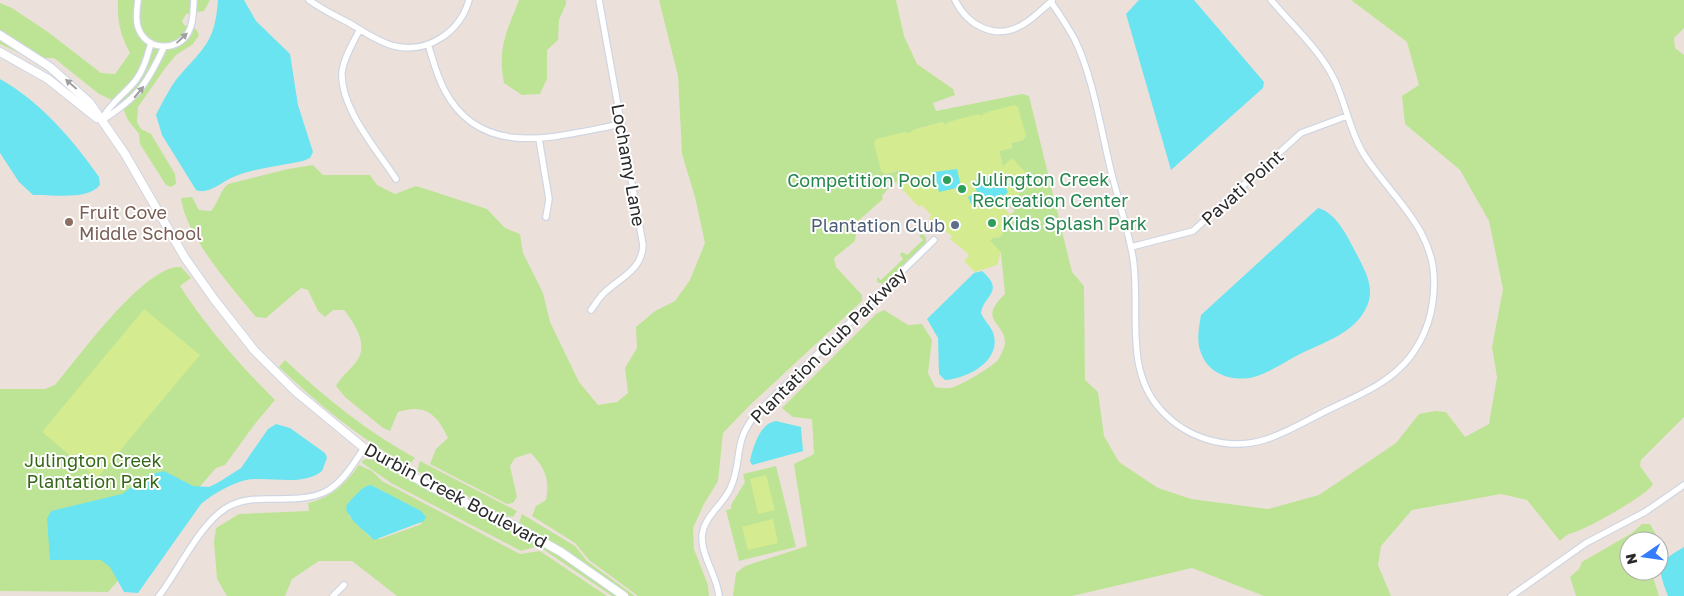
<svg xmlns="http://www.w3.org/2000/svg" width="1684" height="596" font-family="'Golos Text',sans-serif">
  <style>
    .green { fill: #bde495; fill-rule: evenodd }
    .pitch { fill: #d4eb90 }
    .water { fill: #6ae4f0 }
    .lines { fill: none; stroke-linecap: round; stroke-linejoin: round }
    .street-casing { stroke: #cfd6e2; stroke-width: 8 }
    .secondary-casing { stroke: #cfd6e2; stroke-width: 10 }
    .street { stroke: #fff; stroke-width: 5.5 }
    .secondary { stroke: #fff; stroke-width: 8 }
    .oneway { fill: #9f9f9f }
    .leisure-dot { fill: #2e9e5b; stroke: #fff; stroke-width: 2 }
    .education-dot { fill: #8d6e63; stroke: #fff; stroke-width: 2 }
    .service-dot { fill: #5c6f8a; stroke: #fff; stroke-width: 2 }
    .labels { text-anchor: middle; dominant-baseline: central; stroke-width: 4; stroke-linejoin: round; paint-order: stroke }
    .street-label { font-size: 18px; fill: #292929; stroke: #fff }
    .leisure-label { font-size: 18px; fill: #27864d; stroke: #fff; text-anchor: start }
    .education-label { font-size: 18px; fill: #785e54; stroke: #fff; text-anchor: start }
    .service-label { font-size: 18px; fill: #4e5e75; stroke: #fff; text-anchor: end }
    .park-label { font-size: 18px; fill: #366718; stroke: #fff }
  </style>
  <rect width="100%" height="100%" fill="#ece1da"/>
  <path class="green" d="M118,0H210L204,11L186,14L182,21L184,25L196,29L199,35L193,44L176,55L166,67L138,107L137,122L141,129L151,134L175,174L176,184L171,187L166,185L140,144L139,134L128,120L121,104L99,94L54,58H30L0,44V3L12,8L48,32L101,73L115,74L130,53C120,34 117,21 118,0Z
    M519,0H566V4L559,20L558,40L547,50V79L540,94L522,95L504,83C497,49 507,31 519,0Z
    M659,0H896L904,36L917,64L953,89L955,95L933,103L936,111L1022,94L1029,96L1072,272L1084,286L1085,380L1098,392L1104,436L1119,462L1158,488L1191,499L1268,509L1319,495L1396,443L1419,414L1435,411L1446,412L1465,437L1489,424L1497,377L1492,347L1503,289L1489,221L1460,170L1405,124L1402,96L1419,85L1407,42L1351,0H1684V28L1674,38L1675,48L1684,55V417L1641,460L1640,466L1653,484C1649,494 1593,525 1580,530C1571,534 1567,533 1560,541L1527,500L1501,494L1412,510L1381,546L1378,565L1391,596H1264L1192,568L1072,596H733L736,573L745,566L807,546L794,464L814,454L812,419L793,417L782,408L876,314L884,310L908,325L922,324L932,340L928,373L935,387C941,388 949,389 954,387C963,384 990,368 997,361C1000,358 1004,348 1005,344C1006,321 976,322 1005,294L1001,253L983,233L996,238L1001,236L1004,231L1005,219L1015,211L1008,205L1013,200L1012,196L1015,197L1023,190L1018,183L1019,181L1005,165L1006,168L1004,169L999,164L1002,162L999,151L1012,148L1011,143L1023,140L982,116L946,125L942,122L913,130L885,174L901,170L902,173L896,183L892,179L886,184L889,188L882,196L883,199L858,221L855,241L834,258L836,267L862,295V301L748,407L723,433L718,481L704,504L693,528L694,549L708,585L709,596H638L589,560L575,543L532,516L536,506L546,500C550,479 545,468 531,453L515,458L510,466L517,497L513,503L507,504L430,464L436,449L448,438C437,414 425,403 398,412L390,431L383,428L345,397L336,386C342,374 354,368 359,357C367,341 353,322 344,310H333L325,317L318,311L308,290L301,288L266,318L256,317C232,288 185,235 181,198L192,197L199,210L211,211C219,202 219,192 228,184L288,169L313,165L323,175H370L377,185L395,194L416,186L438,193L487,209L505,228L520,234L523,253L543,293L550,322L579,382L598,405L617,402L628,393L625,368L637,348L636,327L655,311L675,301L690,280L705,243L695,197L682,154L678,76Z
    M922,234L926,237V243L887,281L883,284L877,282V277L881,280L903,259L900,255L902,252L907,255L923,240L919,236Z
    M181,267L191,278L180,286C207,328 240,365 275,400L254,425L225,465L216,468L108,592L0,591V389H45L55,385C77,359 146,263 181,267Z
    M285,360C325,398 367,431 415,458L408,466C361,439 319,405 279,367Z
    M365,459C381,458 414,482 430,490C464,508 501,523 536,542C565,557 591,577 618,596H612L544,550L535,547L521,551L391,483L361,462Z
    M420,461L517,511L513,517L506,516L417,471Z
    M359,465L372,471L382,481L520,554L540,551L607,596H397L352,561H319L292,579L285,596H227L217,579L214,542L216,528L239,514L309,511L308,503C331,498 345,484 359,465ZM371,485L386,493L422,524L380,539L370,537L349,516L347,504Z
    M776,466L796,547L739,561L726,510L731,509V505L745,482L743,474Z
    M522,514L575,546L587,561L635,596H630L584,563L519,523Z
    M1642,524H1650L1659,540L1629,541V571H1651L1659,596H1576L1570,577L1579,569L1582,562L1632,533Z"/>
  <path class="pitch" d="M1014,105L1018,107L1026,136L1023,140L1011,143L1012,148L999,151L1002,162L999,164L1002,163L1005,168L1004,165L1012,158L1027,174L1018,182L1023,189L1015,197L1012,196L1013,200L1003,207L1010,214L1005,219L1003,234L998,238L994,237L990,241L1001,252L997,265L975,272L964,261L969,256L967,253L950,239L952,236L943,230L938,222L936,224L929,218L931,215L922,205L919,207L896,183L898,181L896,175L902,173L901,170L884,174L881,171L874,143L876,139L905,132L910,133L913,130L942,122L946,125L948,122L978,114L982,116L984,113Z
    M144,309L200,355L97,478L42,432Z
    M766,475L775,510L758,514L750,479Z
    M773,519L778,543L748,550L742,527Z"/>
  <path class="water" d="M218,0H244L256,21L290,54L298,105L313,152L310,158L303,161C280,166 253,168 231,178C221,183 207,195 196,190L162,135L156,115C161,105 173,82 180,75C206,46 215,40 218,0Z
    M1139,0H1194L1264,82L1263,88L1171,170L1126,14Z
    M0,79C41,102 73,140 99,177L100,185C87,201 52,194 33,195L19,182L0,153Z
    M957,169L961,187L939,192L934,172Z
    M980,176L983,178L986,176L989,180L986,185L990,189L994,187L997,180L1000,181L1003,179L1009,185L1006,189L1008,192L1004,196L1000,194L1001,198L997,203L990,200L987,201L983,198L977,208L971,204L968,197L977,192L974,183Z
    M1318,208C1336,213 1346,234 1354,249C1363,267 1376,286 1367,306C1356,333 1322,343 1298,355C1284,362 1269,373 1254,377C1233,382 1209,375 1201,353C1196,341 1199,327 1201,315Z
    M982,271C1006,292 983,295 981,313C984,321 993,328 994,336C1000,362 966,379 945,380L939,374L938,338L927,319L974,273Z
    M776,421L801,427L803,451L752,465L750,461C753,447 760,423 776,421Z
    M276,424L290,428L325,453L327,458L322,471C303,487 269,476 246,480C230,484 213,494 201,504L138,593L124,592L110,567L101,560H50L47,519L51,511L122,494L148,475L164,471L193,486L209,487L219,482L241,468L268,429Z
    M371,485L421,511L426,517L424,521L374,540L354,522L346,510L347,504C355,497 360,487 371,485Z
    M1684,547V596H1668C1657,567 1656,563 1684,547Z"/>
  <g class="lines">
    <defs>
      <path id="street" d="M138,0C137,9 135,19 138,27C145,51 179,53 189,31C194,22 193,10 194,0
        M309,0C321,9 336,16 349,23C363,31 378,42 394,46C428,54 460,32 469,0
        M955,0C967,25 995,41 1022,25C1033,19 1042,9 1052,1
        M1051,2C1060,15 1068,27 1075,40C1093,77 1101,130 1111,171C1118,199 1128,229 1133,258C1141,309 1123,369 1161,410C1186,438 1227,451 1264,440C1287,433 1309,419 1330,409C1359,395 1390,383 1410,357C1426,336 1434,310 1434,283C1435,228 1390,196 1363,153C1349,130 1346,103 1334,79C1320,50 1292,25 1271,0
        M360,29C353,43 344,57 342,72C340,108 377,150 396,179
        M428,44C433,60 437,77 445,91C483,162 560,135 622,124
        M102,119C110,103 125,94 136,80C144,69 147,57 151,43
        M101,121C137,98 146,86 164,47
        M539,139L549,199L546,217
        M1131,247L1193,231L1301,133L1347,116
        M591,310C595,305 598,299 603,294C619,278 642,271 643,245L599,0
        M159,596C179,570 199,525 226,508C239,500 253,499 267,499C324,499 333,497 364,448
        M333,596L344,585
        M719,596C717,575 702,558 702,538C702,518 722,506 730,489C744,459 731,442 758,412L934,240
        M1511,596L1586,543L1645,512L1684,485"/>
      <path id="secondary" d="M0,35L50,67L90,103L125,154L185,258L214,299L254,350L295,391L364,448L431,487L513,525L561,552L624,596
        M0,52L48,79L97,118"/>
    </defs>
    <use href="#street" class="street-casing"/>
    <use href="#secondary" class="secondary-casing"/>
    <use href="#street" class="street"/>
    <use href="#secondary" class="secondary"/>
  </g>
  <defs><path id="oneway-solid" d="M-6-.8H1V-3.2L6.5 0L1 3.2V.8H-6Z" transform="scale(1.25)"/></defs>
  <g class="oneway">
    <use href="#oneway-solid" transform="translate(182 38) rotate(-43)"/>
    <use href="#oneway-solid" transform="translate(71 84) rotate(-139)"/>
    <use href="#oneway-solid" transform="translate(139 92) rotate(-50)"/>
  </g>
  <g class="leisure-dot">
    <circle cx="947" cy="180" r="5"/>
    <circle cx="962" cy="189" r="5"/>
    <circle cx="992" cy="223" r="5"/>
  </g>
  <circle class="education-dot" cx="69" cy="222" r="5"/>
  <circle class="service-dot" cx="955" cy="225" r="5"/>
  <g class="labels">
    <g class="street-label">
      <text transform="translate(629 165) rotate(80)">Lochamy Lane</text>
      <text transform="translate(1242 187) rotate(-42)">Pavati Point</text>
      <text transform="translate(828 345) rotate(-45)">Plantation Club Parkway</text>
      <text transform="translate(456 495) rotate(28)">Durbin Creek Boulevard</text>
    </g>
    <g class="leisure-label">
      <text x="972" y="179">Julington Creek<tspan x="972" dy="21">Recreation Center</tspan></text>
      <text x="937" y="180" text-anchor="end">Competition Pool</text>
      <text x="1002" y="223">Kids Splash Park</text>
    </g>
    <g class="education-label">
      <text x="79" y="212">Fruit Cove<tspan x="79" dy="21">Middle School</tspan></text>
    </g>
    <g class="service-label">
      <text x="945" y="225">Plantation Club</text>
    </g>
    <g class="park-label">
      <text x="93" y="460">Julington Creek<tspan x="93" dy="21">Plantation Park</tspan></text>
    </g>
  </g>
  <g transform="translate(1644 556) rotate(257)"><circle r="24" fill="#ffffff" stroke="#a9a9a9"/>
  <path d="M0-4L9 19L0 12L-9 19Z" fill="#367dfd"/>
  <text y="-8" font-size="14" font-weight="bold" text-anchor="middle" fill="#292929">N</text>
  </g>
</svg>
